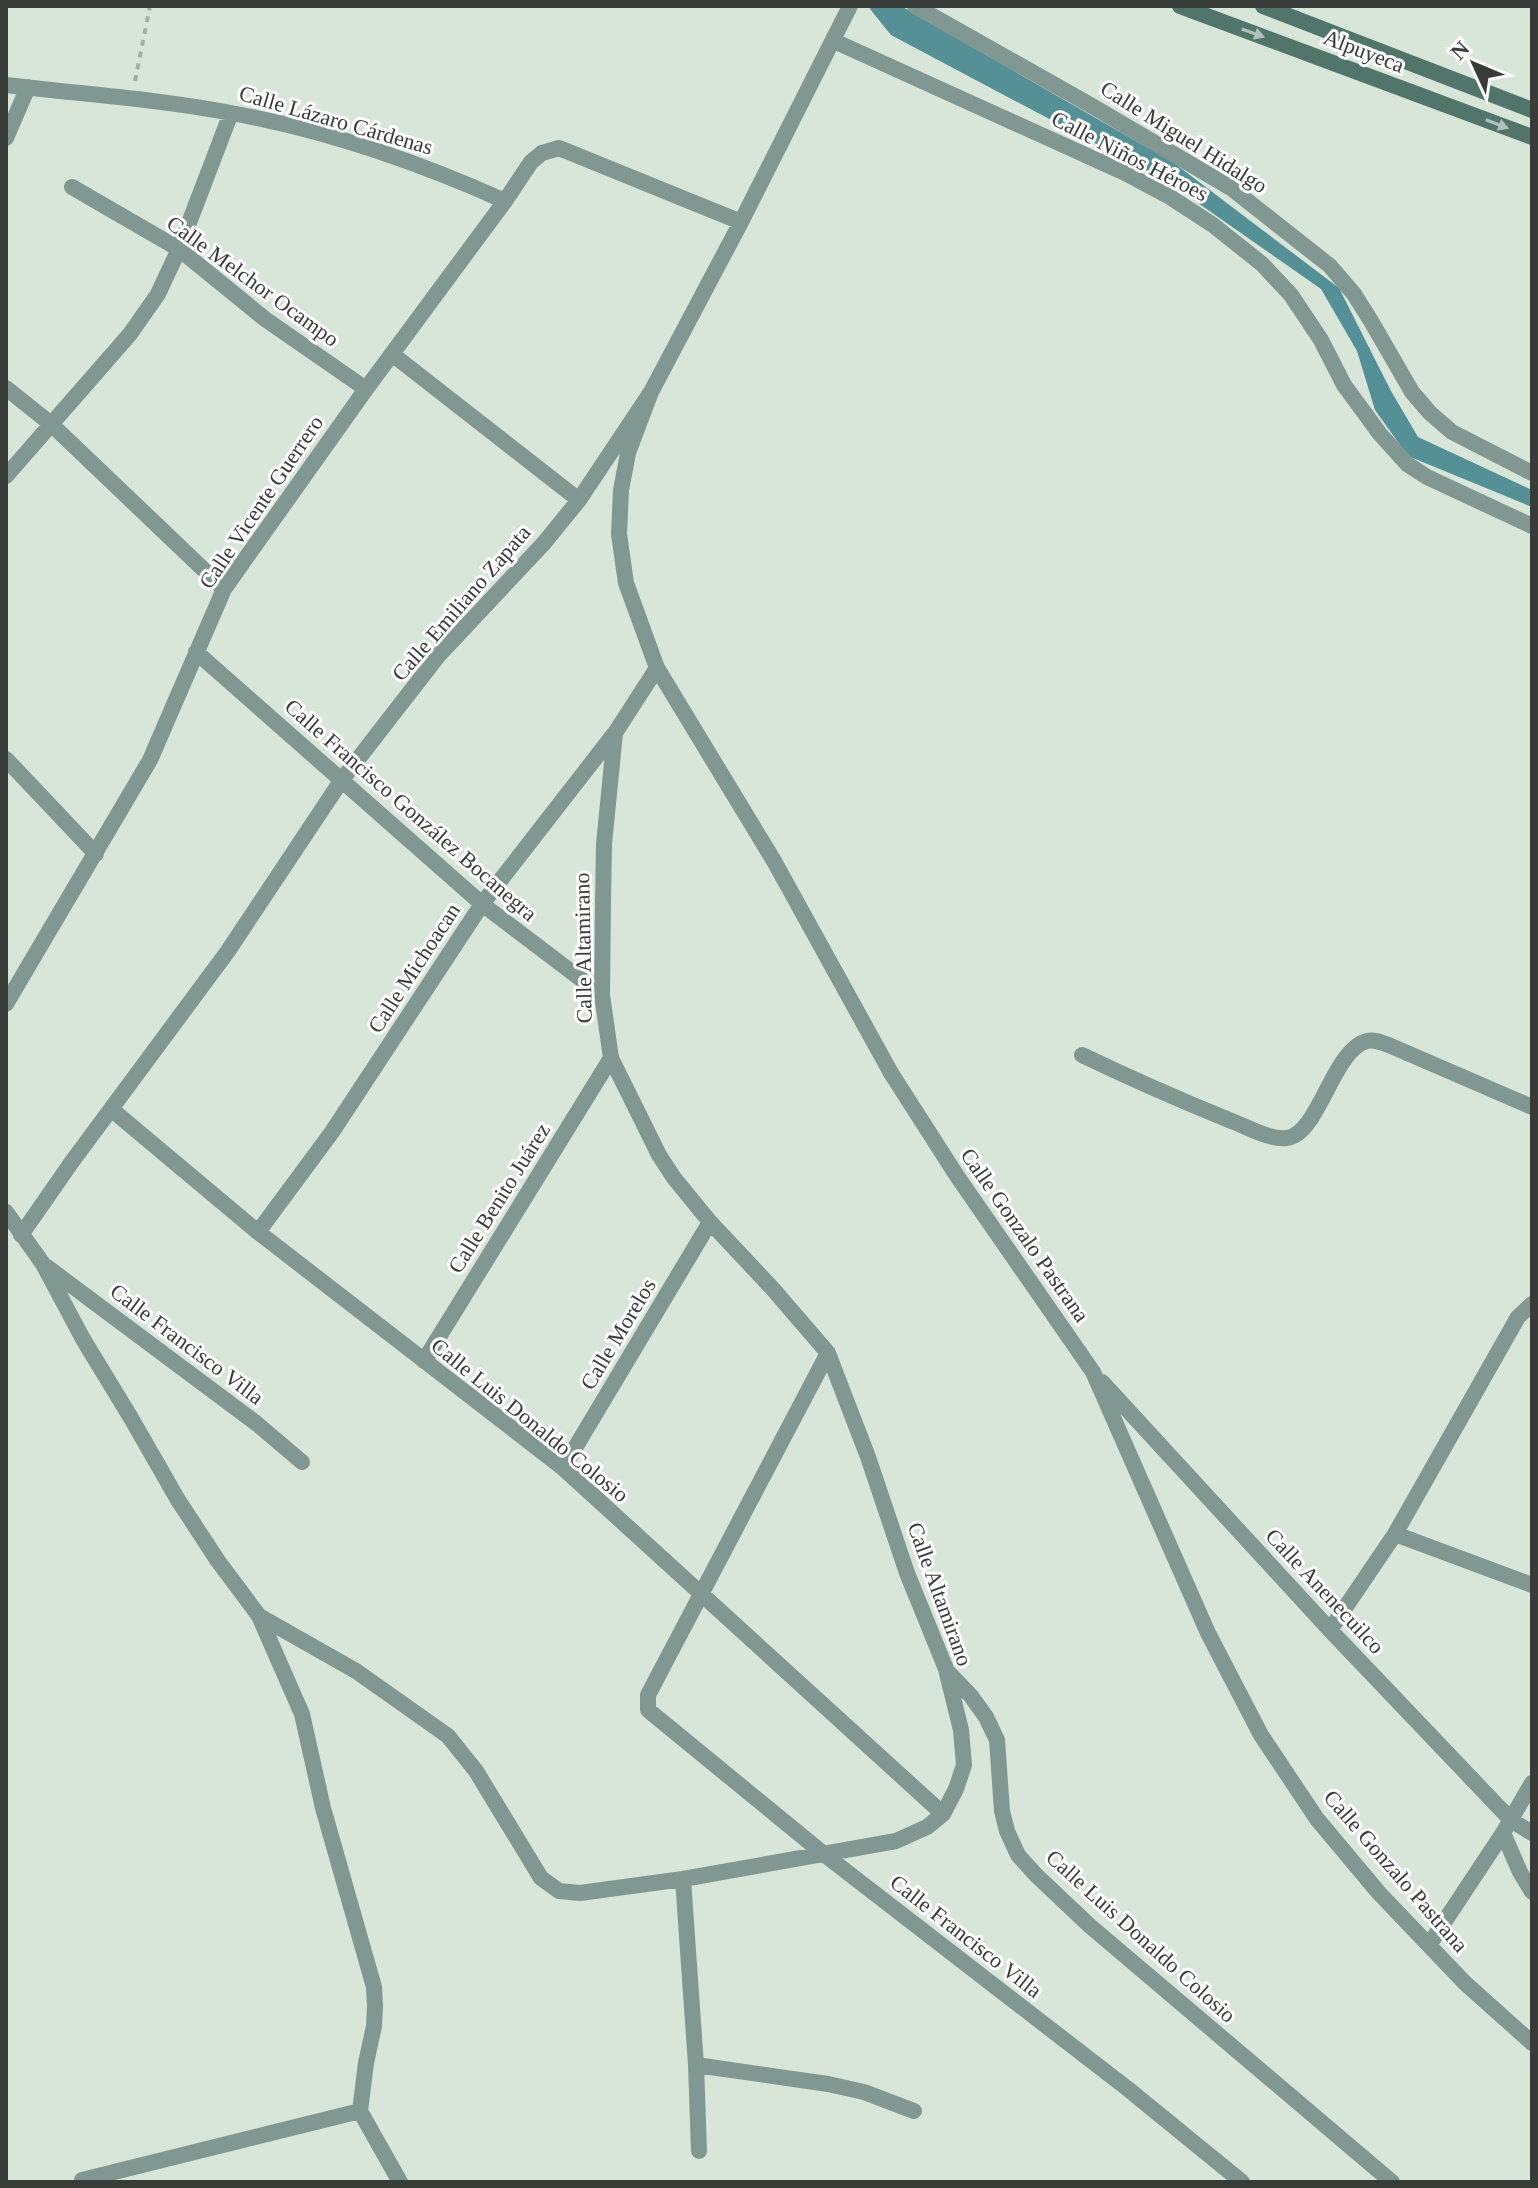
<svg xmlns="http://www.w3.org/2000/svg" width="1538" height="2188" font-family="'Times New Roman',serif">
  <style>
    .water { fill: #549095 }
    .lines { fill: none; stroke-linecap: round; stroke-linejoin: round }
    .path { stroke: #a4aea5; stroke-width: 4; stroke-dasharray: 6 6; stroke-linecap: butt }
    .minor { stroke: #809891; stroke-width: 16 }
    .secondary { stroke: #51746b; stroke-width: 16 }
    .oneway { fill: #b1c0bc }
    .labels { text-anchor: middle; dominant-baseline: central; stroke-width: 6; stroke-linejoin: round; paint-order: stroke }
    .street-label { font-size: 22px; fill: #373c38; stroke: #fff }
  </style>
  <rect width="100%" height="100%" fill="#d8e5d9"/>
  <path class="water" d="M872,6H901L1174,163L1339,288L1391,391L1418,437L1532,490V507L1408,456L1375,410L1357,351L1321,289L1168,182L891,35L870,9Z"/>
  <g class="lines">
    <path class="path" d="M135,81L150,6"/>
    <path class="minor" d="M915,6L1092,106L1231,188L1330,266L1354,294L1371,321L1412,392L1430,413L1452,432L1532,473
      M834,41L1125,173L1170,197L1213,225L1262,264L1291,295L1321,340L1344,385L1380,434L1407,464L1427,477L1532,526
      M6,85C81,94 157,99 231,113C326,130 418,162 505,201
      M6,138L28,87
      M72,187L179,249L265,319L366,389
      M392,354L579,500
      M6,388L51,424L224,589
      M651,392L628,453L621,490L619,534L626,583L657,668L774,861L891,1073L957,1176L1093,1372L1208,1633L1261,1735L1317,1819L1379,1893L1465,1983L1532,2043
      M6,476L130,334L158,294L179,249L231,113
      M196,652L482,904L602,995
      M6,759L96,854
      M6,1004L150,760L224,589L366,389L505,201L531,162L542,153L559,148L741,222
      M1082,1055C1132,1079 1182,1101 1234,1122C1250,1128 1270,1140 1287,1138C1319,1134 1333,1049 1367,1041C1375,1039 1383,1043 1391,1046L1532,1107
      M111,1109L258,1232L563,1468L943,1814
      M6,1212L43,1264L83,1339L131,1418L178,1500L218,1561L259,1616L302,1714L323,1808L374,1987L375,2006L374,2026L366,2063L360,2111L400,2182
      M258,1232L332,1132L482,904L614,734
      M21,1235L71,1163L228,951L341,781L438,656L544,543L579,500L651,392L741,222L850,6
      M47,1267L256,1423L302,1462
      M828,1353L648,1695V1710L825,1855L1128,2089L1242,2182
      M424,1361L611,1058
      M1102,1382L1330,1630L1511,1820L1532,1833
      M563,1468L710,1222
      M1395,1534L1532,1585
      M259,1616L356,1671L448,1736L476,1771L541,1878L559,1891L580,1893L683,1879L896,1841L927,1827L943,1814L956,1789L964,1765L961,1730L946,1669L907,1573L868,1457L828,1353L772,1288L710,1222L674,1178L659,1155L611,1058L602,995L603,901L604,844L615,733L657,668
      M1330,1630L1395,1534L1518,1317L1532,1304
      M949,1673L971,1696L986,1717L997,1740L1002,1811L1007,1831L1018,1855L1036,1875L1090,1926L1392,2182
      M1503,1833L1520,1872L1532,1892
      M683,1879L696,2065L699,2151
      M1429,1945L1503,1833L1532,1783
      M696,2065L828,2084L864,2092L914,2111
      M82,2180L360,2111"/>
    <path class="secondary" d="M1180,6L1532,137
      M1263,6L1532,110"/>
  </g>
  <defs><path id="oneway-solid" d="M-6-.8H1V-3.2L6.5 0L1 3.2V.8H-6Z" transform="scale(2)"/></defs>
  <g class="oneway">
    <use href="#oneway-solid" transform="translate(1253 33) rotate(20)"/>
    <use href="#oneway-solid" transform="translate(1497 124) rotate(21)"/>
  </g>
  <g class="labels">
    <g class="street-label">
      <text transform="translate(1364 51) rotate(21)">Alpuyeca</text>
      <text transform="translate(336 120) rotate(16)">Calle Lázaro Cárdenas</text>
      <text transform="translate(1184 137) rotate(32)">Calle Miguel Hidalgo</text>
      <text transform="translate(1130 156) rotate(27)">Calle Niños Héroes</text>
      <text transform="translate(253 281) rotate(36)">Calle Melchor Ocampo</text>
      <text transform="translate(261 502) rotate(-56)">Calle Vicente Guerrero</text>
      <text transform="translate(461 603) rotate(-49)">Calle Emiliano Zapata</text>
      <text transform="translate(411 810) rotate(41)">Calle Francisco González Bocanegra</text>
      <text transform="translate(583 948) rotate(-91)">Calle Altamirano</text>
      <text transform="translate(414 968) rotate(-57)">Calle Michoacan</text>
      <text transform="translate(499 1198) rotate(-58)">Calle Benito Juárez</text>
      <text transform="translate(1025 1235) rotate(55)">Calle Gonzalo Pastrana</text>
      <text transform="translate(618 1334) rotate(-59)">Calle Morelos</text>
      <text transform="translate(187 1344) rotate(37)">Calle Francisco Villa</text>
      <text transform="translate(530 1420) rotate(39)">Calle Luis Donaldo Colosio</text>
      <text transform="translate(1325 1591) rotate(47)">Calle Anenecuilco</text>
      <text transform="translate(940 1594) rotate(70)">Calle Altamirano</text>
      <text transform="translate(1396 1871) rotate(49)">Calle Gonzalo Pastrana</text>
      <text transform="translate(966 1936) rotate(38)">Calle Francisco Villa</text>
      <text transform="translate(1141 1936) rotate(42)">Calle Luis Donaldo Colosio</text>
    </g>
  </g>
  <rect width="1538" height="2188" fill="none" stroke="#373c38" stroke-width="16"/>
  <g transform="translate(1474 64) rotate(314)" stroke="#ffffff" stroke-width="6" paint-order="stroke">
  <path d="M0-6L14 30L0 20L-14 30Z" fill="#373c38"/>
  <text y="-12" font-size="22" font-weight="bold" text-anchor="middle" fill="#373c38">N</text>
  </g>
</svg>
